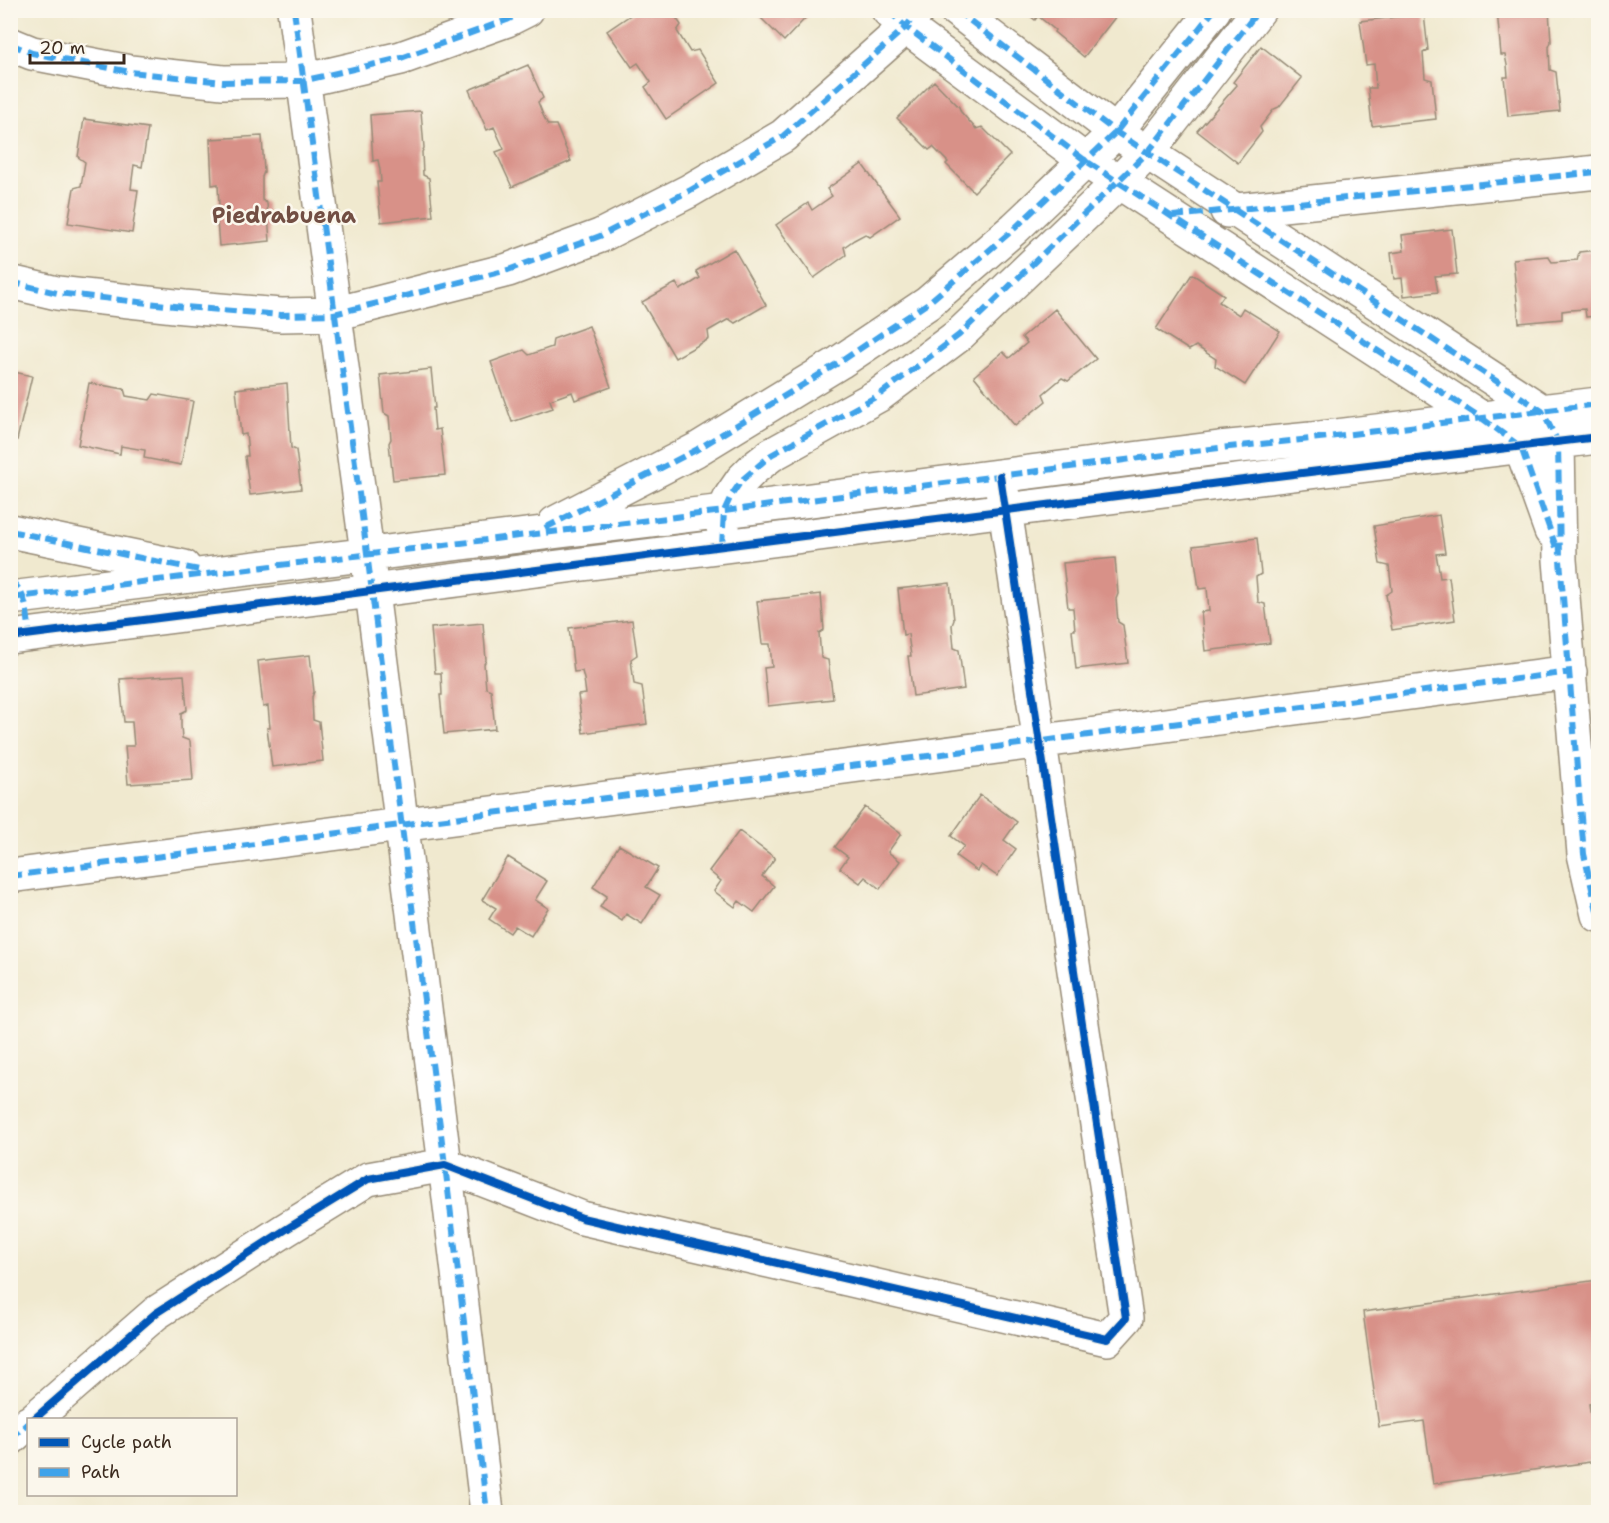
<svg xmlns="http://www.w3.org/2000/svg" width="1609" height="1523" font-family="'Shantell Sans',sans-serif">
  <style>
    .building { fill: #d89188 }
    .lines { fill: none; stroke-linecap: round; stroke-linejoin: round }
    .minor-casing { stroke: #968a76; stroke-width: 36 }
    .minor { stroke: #fff; stroke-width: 33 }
    .quiet { stroke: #3fa3ea; stroke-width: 6; stroke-dasharray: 12 6; stroke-linecap: butt }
    .cycleway-casing { stroke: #fbf7ec; stroke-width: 11 }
    .cycleway { stroke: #0057b8; stroke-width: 8 }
    .labels { text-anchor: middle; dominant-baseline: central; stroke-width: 5; stroke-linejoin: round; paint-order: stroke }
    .neighbourhood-label { font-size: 22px; font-weight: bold; fill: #724e43; stroke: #fbf7ec }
  </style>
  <rect width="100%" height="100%" fill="#fbf7ec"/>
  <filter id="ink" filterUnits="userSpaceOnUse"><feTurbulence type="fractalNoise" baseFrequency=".0167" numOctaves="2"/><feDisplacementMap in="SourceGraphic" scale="12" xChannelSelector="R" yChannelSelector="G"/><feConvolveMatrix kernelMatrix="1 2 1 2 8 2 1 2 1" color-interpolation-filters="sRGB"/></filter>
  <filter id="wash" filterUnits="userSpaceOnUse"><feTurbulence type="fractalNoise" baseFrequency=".008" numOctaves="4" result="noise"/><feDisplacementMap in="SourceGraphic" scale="24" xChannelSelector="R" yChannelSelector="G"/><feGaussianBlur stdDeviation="1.35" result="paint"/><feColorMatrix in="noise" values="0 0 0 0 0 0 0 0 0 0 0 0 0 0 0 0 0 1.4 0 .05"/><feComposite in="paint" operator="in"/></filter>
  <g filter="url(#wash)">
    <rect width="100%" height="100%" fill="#f0e9cf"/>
    <g id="blocks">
      <path class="building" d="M638,10H671L681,25L677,31L690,52L698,50L719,83L666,119L645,87L651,82L638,63L632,67L607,31Z
        M759,10H813L784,41L756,13Z
        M1023,10H1109L1116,16L1084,57L1054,32L1055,30L1038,16L1035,20Z
        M1497,10H1549L1551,42L1549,47L1550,70L1556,72L1560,111L1508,116L1504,77H1508L1507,65L1505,55H1501Z
        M1424,14L1428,50L1423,53L1425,78L1432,80L1436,119L1372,126L1368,88H1376L1374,64L1366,65L1360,21Z
        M1261,46L1302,78L1279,107L1274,109L1260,127L1262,132L1238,163L1197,131L1237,85L1233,82Z
        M528,65L543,98L538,102L543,115L548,125H556L571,161L512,187L496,152L504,149L494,127L487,130L469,90Z
        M934,81L959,107L961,112L976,129L982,127L1010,155L974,192L946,164L948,162L933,147L929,150L897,118Z
        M421,111L424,148L422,152L423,175L429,178L433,216L381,222L377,182H381L380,170L378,160L373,161L370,115Z
        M84,119L148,128L142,167L134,165L132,180L131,189L138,190L132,233L68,223L74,188L81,186L85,162L78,157Z
        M262,136L264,172L262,177V200L267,203L270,241L219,246L216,207L219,206L218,184L212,185L210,139Z
        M862,164L900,216L870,237L865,234L854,240L844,247L846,255L814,278L776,225L808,203L812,210L832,196L827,189Z
        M1452,229L1457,274L1435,276L1438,292L1404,296L1402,278L1394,279L1391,253L1404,251L1402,235Z
        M734,249L766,305L735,323L729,319L708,331L709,339L675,358L642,302L676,283L680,290L692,283L700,278L696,271Z
        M1598,250V316L1586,317L1585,309L1570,310L1562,311V319L1519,323L1513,259L1548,256L1552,262L1577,260L1579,252Z
        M1192,274L1224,295L1219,302L1239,315L1243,308L1280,331L1245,385L1215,366L1216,359L1196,346L1189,350L1156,329Z
        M1055,309L1096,359L1068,381L1062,378L1043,394L1046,401L1015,426L974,376L1003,352L1009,358L1027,343L1022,337Z
        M589,326L611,387L575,400L572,392L550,400L553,408L512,422L491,362L524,350L529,355L552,347L553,339Z
        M431,369L435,408H433L434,420L435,430L440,429L445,475L393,480L389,443L391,439L389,416L384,413L380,375Z
        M10,371L32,376L17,440L10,438Z
        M89,383L124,389L126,396L150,400L154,394L193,401L181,465L144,458L145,450L121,446L120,454L78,445Z
        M287,383L291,448L296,450L301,489L250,495L245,456H248L247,443L246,434L241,435L236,389Z
        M1439,515L1445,553L1436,554L1439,570L1440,578L1449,577L1455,620L1392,630L1386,595L1392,591L1389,566L1380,564L1374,526Z
        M1257,538L1261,574L1256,577L1258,602L1265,604L1270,643L1205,651L1201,612L1209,611L1207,588L1199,589L1193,546Z
        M1115,558L1118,594L1116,599L1118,622L1123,625L1128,663L1076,669L1072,630H1075L1073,608H1068L1063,563Z
        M950,583L954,620L952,625L954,648L959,650L964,689L913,696L908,656H911L908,634L903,635L898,589Z
        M821,594L824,630L819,633L821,658L828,660L833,699L768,706L764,668L772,667L770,644H762L757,601Z
        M632,620L637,655L631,659L634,684L642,686L647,724L583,733L578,695L586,694L584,679L582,671L574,672L569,628Z
        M483,623L486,660L484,664L486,688L491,690L495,729L444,734L440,695H442L441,673H435L431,628Z
        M310,655L314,692L312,697L313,720L319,722L323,761L272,767L267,728H270L268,706L263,707L258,661Z
        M184,675L187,710L181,713V726L182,738L190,741L193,780L128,784L125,746H134L132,722H124L120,679Z
        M980,795L1017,822L1004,840L1016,849L997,876L981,865L977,871L956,856L964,846L951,836Z
        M865,807L901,834L888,852L900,861L880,889L865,877L860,883L840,868L848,857L835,847Z
        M739,831L775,858L762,876L774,886L754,912L739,901L735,907L714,891L721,881L709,871Z
        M619,845L658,868L646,887L660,895L642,924L626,914L622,921L600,907L607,896L593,887Z
        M508,857L547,881L535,900L548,908L531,936L515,926L510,933L489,919L496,908L482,900Z
        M1598,1280V1403L1589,1404L1597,1461L1433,1484L1424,1421L1379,1427L1363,1312Z"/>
    </g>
  </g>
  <g filter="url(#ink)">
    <use href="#blocks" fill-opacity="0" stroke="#968a76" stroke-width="1.5"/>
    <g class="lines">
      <defs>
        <path id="minor" d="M294,10L367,553L445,1165L487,1512
          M888,10L906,27L1086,161L1483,419L1521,447L1551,531
          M956,10L1116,132L1542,411L1558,442L1560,560L1584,854L1598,915
          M10,44L32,53L130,72L223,82L302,81L401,58L507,20L527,10
          M1227,211L1598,172
          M10,282L57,293L184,307L281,315L334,314L508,270L600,236L689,191L783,136L906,27L918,10
          M555,523L696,450L840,362L928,303L1015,228L1116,132L1214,10
          M723,527L724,511L731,496L742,480L753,469L771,455L879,395L959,335L1119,182L1148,152L1259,10
          M10,531L184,567
          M10,598L724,511L1219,448L1311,439L1598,404
          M10,637L1219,483L1598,437
          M10,876L1570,672
          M33,1420L156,1313L285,1230L368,1179L445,1165L582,1218L1107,1339L1126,1318L1000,476
          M10,1439L28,1423"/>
      </defs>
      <use href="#minor" class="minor-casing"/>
      <use href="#minor" class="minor"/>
      <path class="quiet" d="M294,10L367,553L445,1165L487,1512
        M888,10L906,27L1086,161L1483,419L1521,447L1557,550
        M956,10L1116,132L1542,411L1558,442L1560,560L1584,854L1598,915
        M10,44L32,53L130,72L223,82L302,81L401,58L507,20L527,10
        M1173,216L1598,172
        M10,282L57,293L184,307L281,315L334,314L508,270L600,236L689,191L783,136L906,27L918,10
        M545,528L696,450L840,362L928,303L1015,228L1116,132L1214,10
        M10,531L204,571
        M722,546L724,511L731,496L742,480L771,455L879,395L959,335L1148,152L1259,10
        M10,580C28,594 27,614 30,635
        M10,598L724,511L1219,448L1311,439L1598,404
        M10,876L1570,672
        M10,1439L28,1423"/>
      <defs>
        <path id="cycleway" d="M10,637L1219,483L1598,437
          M33,1420L156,1313L285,1230L368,1179L445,1165L582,1218L1107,1339L1126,1318L1000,476"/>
      </defs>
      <use href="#cycleway" class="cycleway-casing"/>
      <use href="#cycleway" class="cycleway"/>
    </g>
  </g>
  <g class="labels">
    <g class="neighbourhood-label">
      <text x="284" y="215">Piedrabuena</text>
    </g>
  </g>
  <rect width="1609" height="1523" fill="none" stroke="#fbf7ec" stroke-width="36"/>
  <rect x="27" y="1418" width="210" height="78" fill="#fbf7ec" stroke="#aea59a" stroke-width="1.5"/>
  <rect x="39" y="1438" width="30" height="9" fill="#0057b8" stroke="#aea59a" stroke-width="1.5"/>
  <text x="81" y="1448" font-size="18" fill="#3b2a1e">Cycle path</text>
  <rect x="39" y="1468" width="30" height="9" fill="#3fa3ea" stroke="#aea59a" stroke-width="1.5"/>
  <text x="81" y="1478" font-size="18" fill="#3b2a1e">Path</text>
  <path d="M30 54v9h94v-9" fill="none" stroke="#3b2a1e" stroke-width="3"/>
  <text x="39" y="54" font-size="18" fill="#3b2a1e" stroke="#fbf7ec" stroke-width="4.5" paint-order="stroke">20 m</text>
</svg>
